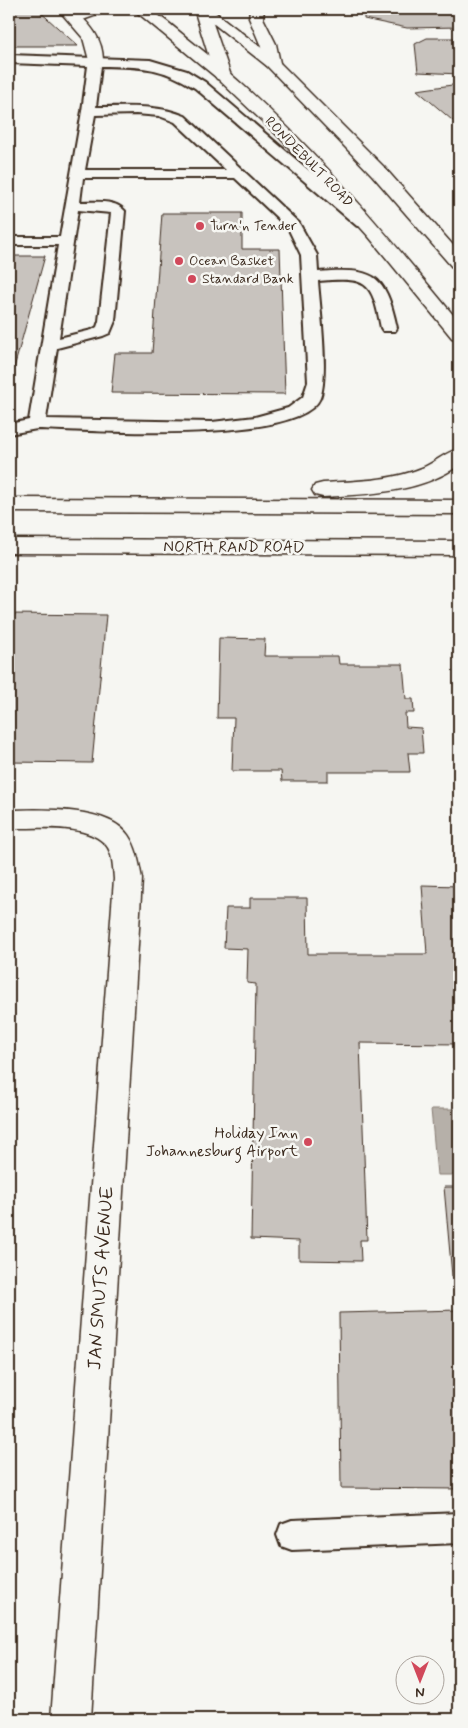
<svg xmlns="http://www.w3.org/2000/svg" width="468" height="1728" font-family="Mynerve,sans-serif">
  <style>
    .water { fill: #b6b0a9; stroke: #857a71 }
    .building { fill: #c8c3be; stroke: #3b2a1e }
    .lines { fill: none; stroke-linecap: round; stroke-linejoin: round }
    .lane-casing { stroke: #3b2a1e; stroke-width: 4 }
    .street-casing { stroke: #3b2a1e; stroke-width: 3 }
    .secondary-casing { stroke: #3b2a1e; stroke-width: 3 }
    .lane { fill: #f6f6f2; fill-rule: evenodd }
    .street { fill: #f6f6f2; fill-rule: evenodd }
    .secondary { fill: #f6f6f2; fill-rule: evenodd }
    .poi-dot { fill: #d1495b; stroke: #f6f6f2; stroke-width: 2 }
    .labels { text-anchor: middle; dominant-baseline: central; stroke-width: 5; stroke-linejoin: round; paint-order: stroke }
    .far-street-label { font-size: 14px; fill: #3b2a1e; stroke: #f6f6f2 }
    .far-poi-label { font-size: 14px; fill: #3b2a1e; stroke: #f6f6f2; text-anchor: start }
    .street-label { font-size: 16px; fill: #3b2a1e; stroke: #f6f6f2 }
    .poi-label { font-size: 16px; fill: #3b2a1e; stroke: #f6f6f2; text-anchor: end }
    .near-street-label { font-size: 19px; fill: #3b2a1e; stroke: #f6f6f2 }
  </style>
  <rect width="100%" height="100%" fill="#f6f6f2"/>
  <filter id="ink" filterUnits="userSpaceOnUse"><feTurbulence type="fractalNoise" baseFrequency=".02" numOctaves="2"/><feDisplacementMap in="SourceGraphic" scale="10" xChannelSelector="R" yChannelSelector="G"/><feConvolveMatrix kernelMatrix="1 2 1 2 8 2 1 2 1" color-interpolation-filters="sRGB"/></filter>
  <g filter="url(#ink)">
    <path class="water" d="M431,1109H459V1175H437Z"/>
    <path class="building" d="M9,9H37L78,46H9Z
      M364,9H459V27L407,28L364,19Z
      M427,38H459V74L418,72L415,44Z
      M459,84V126L417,90Z
      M162,213H242V249H280L285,394L111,393L115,353H152Z
      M9,256H45L9,386Z
      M9,614L106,615L92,763L9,762Z
      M219,638L265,639L264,656H338L339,664H403L406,699H413L414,713H405L406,727L421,728L423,753H408L410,772H328V781H282L281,771H232L234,718H217Z
      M422,885L459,886V1044L360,1043L367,1240H360L361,1261L299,1260V1241L251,1239L256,984L247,983L248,949L224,948L226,908H250V898H307L308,954H427Z
      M444,1187H459V1276H452Z
      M459,1310V1489L341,1488L339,1313Z"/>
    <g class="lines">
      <defs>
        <path id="lane" d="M9,55L150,60L187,71L205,82L367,220L369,223L367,226H357L195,88C160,66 141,67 101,66L96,107C127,107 156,104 185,116L299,223L317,255L318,272C373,268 385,272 397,328L395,331H383L381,328C372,280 367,277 318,281C320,309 329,374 320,398C300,446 85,430 37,429L9,434V424L29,420L58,245H9V237H60L82,111L88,66L9,63ZM136,114L159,116L175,122L226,170H85L95,115ZM83,178H235L288,228L301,255L308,382L303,397L288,408L255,417L212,422L46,419L57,348L103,336L110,333L115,321L125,211C115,199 94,202 80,202ZM78,210L111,213L99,321L97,327L92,330L59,338Z
          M459,1513V1543L292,1550L281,1546L277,1535L281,1524L292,1520Z"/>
        <path id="street" d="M58,9H73C90,24 103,38 103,61L100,64H90L83,38Z
          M194,9H208L231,76L229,79H217L215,76Z
          M250,9H264L263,18L276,44L280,63L277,66H267L260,44L249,18Z
          M9,810C40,809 108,806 128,835C137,848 139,863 142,879L91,1719H51L114,879C113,869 113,853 106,845C86,822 36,829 9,828Z"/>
        <path id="secondary" d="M87,9H107L105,12L80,21H70L68,18L70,15Z
          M133,9C137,9 144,8 148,9C155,11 180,32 187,38C291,119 376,221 459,322V340L452,338L369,237L281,139L217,78Z
          M195,9H211L277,60L384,167L459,252V268L452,267L372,175L267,66Z
          M459,449V465C421,493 368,494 323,497L315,495L312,490L315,485L323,483C356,481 391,481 422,468C435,463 445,452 459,449Z
          M9,498L459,500V514L9,512Z
          M9,539L459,541V555L9,553Z"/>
      </defs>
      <use href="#lane" class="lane-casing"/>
      <use href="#street" class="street-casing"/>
      <use href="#secondary" class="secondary-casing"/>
      <use href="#lane" class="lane"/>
      <use href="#street" class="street"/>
      <use href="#secondary" class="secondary"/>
    </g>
  </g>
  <g class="poi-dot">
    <circle cx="200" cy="226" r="5"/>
    <circle cx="179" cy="261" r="5"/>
    <circle cx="192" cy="279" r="5"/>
    <circle cx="308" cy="1142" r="5"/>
  </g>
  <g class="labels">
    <g class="far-street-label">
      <text transform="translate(309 162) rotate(46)">RONDEBULT ROAD</text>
    </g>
    <g class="far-poi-label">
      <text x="210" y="226">Turn'n Tender</text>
      <text x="189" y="261">Ocean Basket</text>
      <text x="202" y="279">Standard Bank</text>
    </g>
    <g class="street-label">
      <text x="234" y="547">NORTH RAND ROAD</text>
    </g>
    <g class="poi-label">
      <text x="298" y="1133">Holiday Inn<tspan x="298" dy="18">Johannesburg Airport</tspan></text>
    </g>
    <g class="near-street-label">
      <text transform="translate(101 1278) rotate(-86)">JAN SMUTS AVENUE</text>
    </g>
  </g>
  <rect width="468" height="1728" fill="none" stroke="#f6f6f2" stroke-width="30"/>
  <rect x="15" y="15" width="438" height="1698" fill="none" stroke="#3b2a1e" stroke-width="2" filter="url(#ink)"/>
  <g transform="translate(420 1680) rotate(180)"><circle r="24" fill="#f6f6f2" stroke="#aba49d"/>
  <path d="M0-4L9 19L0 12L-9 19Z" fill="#d1495b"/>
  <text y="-8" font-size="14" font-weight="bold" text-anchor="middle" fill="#3b2a1e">N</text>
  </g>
</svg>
